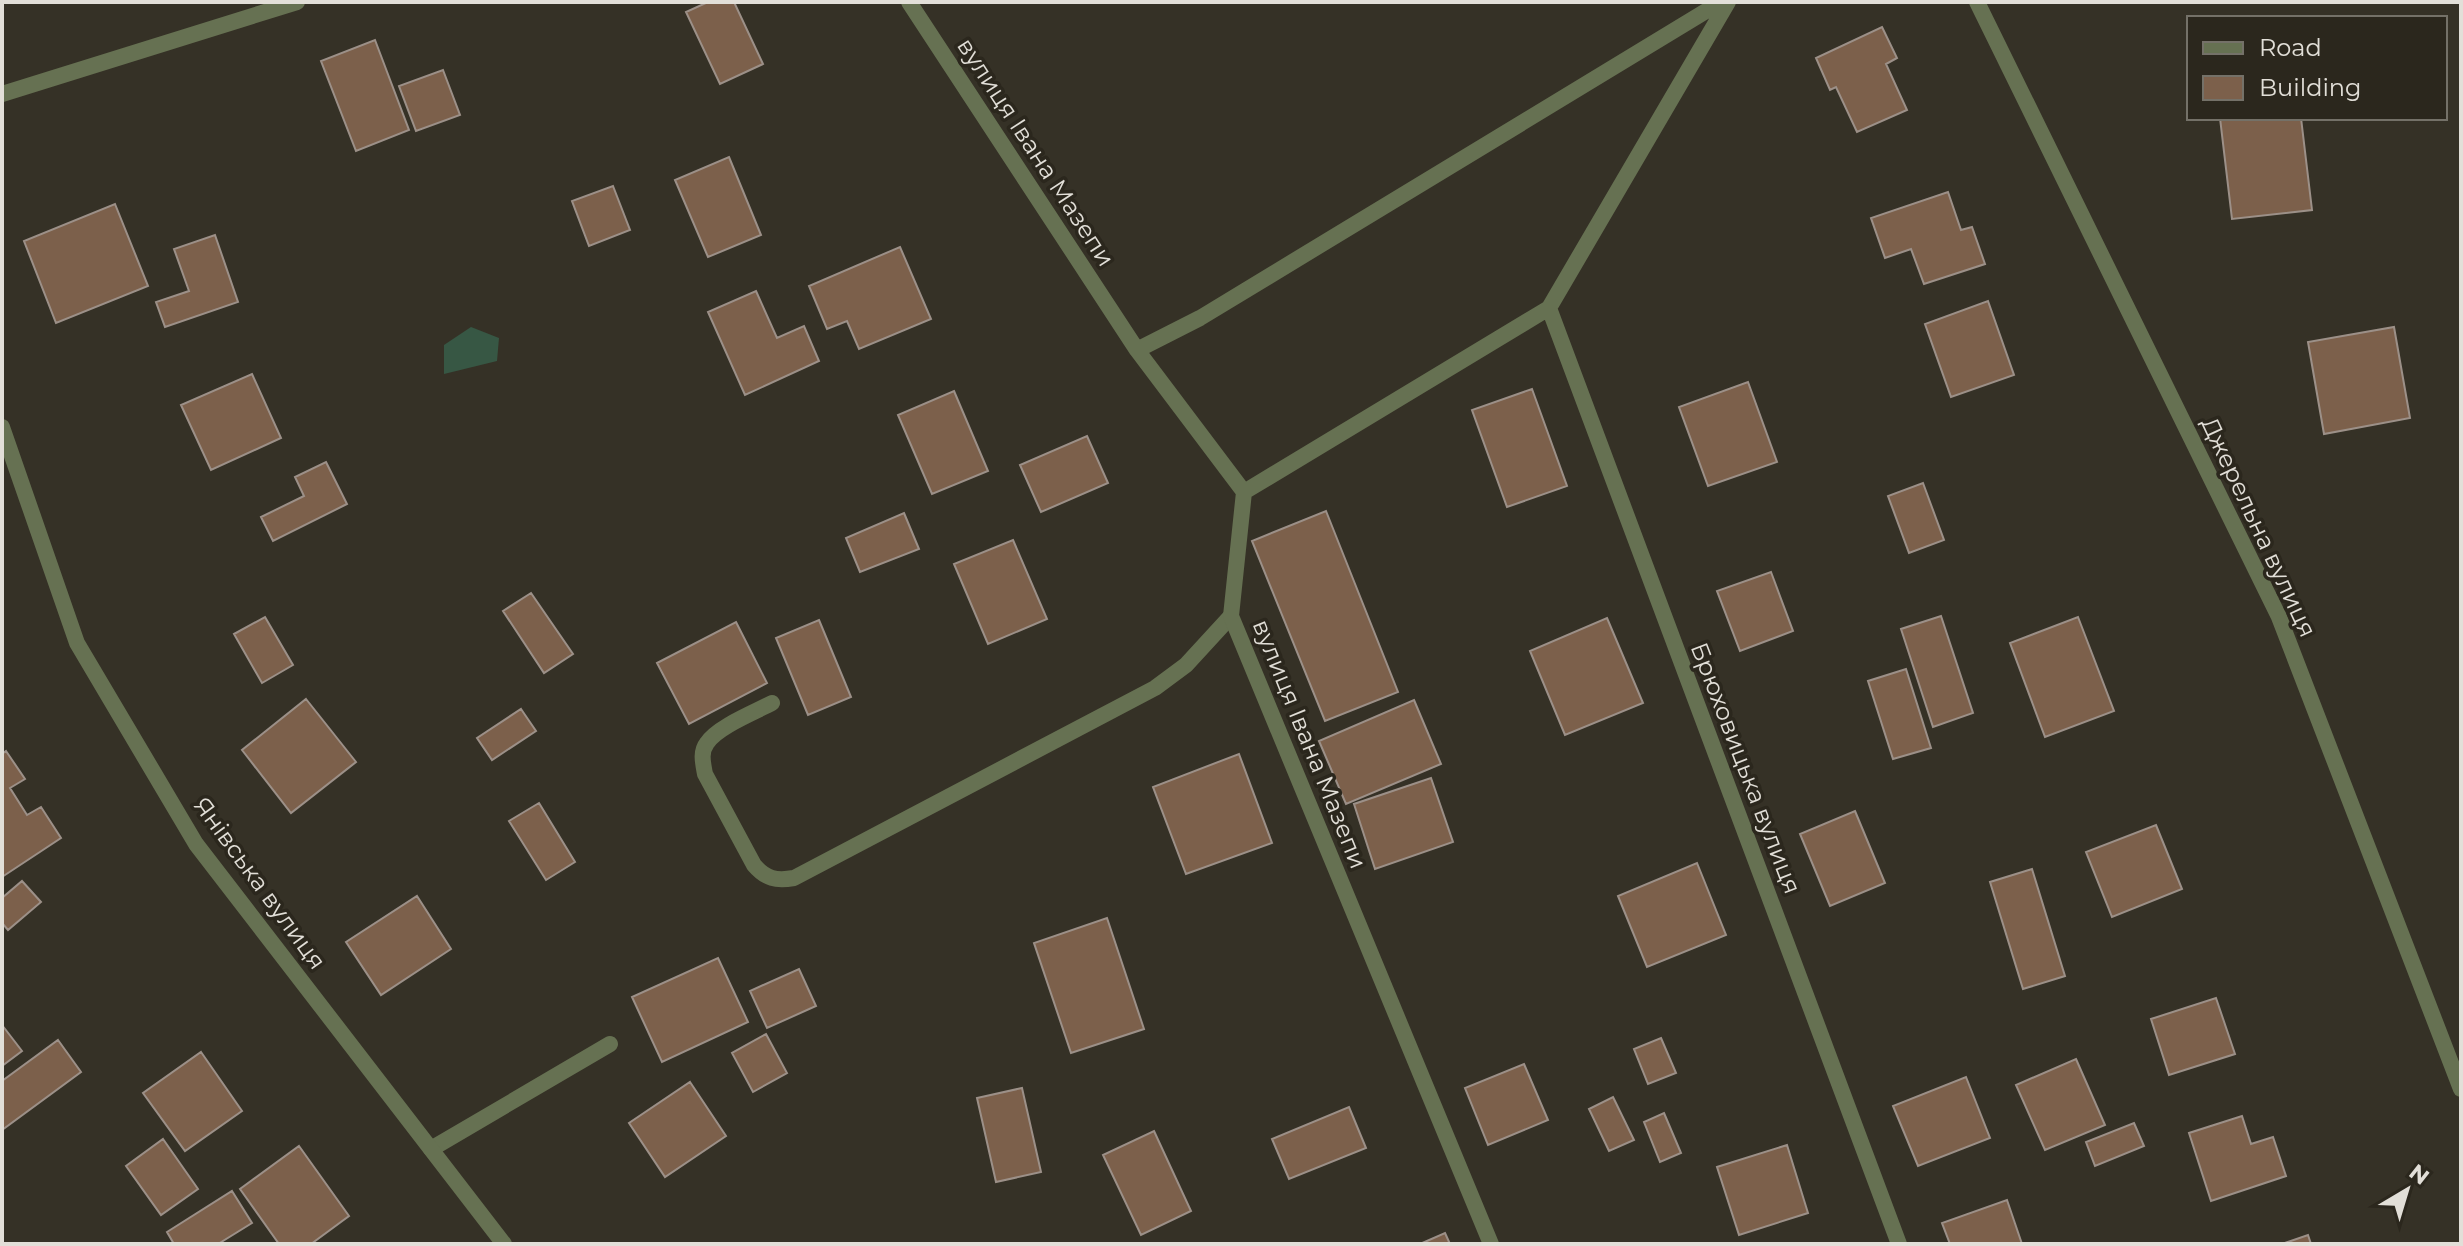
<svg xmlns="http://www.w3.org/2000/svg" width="2463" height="1246" font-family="Montserrat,sans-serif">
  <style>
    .water { fill: #375744 }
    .building { fill: #7c604b; stroke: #9c9088; stroke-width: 2 }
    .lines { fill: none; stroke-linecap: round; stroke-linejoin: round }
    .service { stroke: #667152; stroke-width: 16 }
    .minor { stroke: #667152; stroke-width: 16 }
    .labels { text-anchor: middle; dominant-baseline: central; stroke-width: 7; stroke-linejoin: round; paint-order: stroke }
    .street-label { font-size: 24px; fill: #e2dfd8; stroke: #2b271d }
  </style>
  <rect width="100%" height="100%" fill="#353126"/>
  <path class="water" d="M471,327L499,338L497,361L444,374V345Z"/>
  <path class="building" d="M708,2H734L763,64L720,84L686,12Z
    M1882,27L1897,58L1886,64L1907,110L1857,132L1836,87L1830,90L1816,58Z
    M375,40L409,130L356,151L321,61Z
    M443,70L460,115L416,131L399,86Z
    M2220,118H2301L2312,210L2232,219Z
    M729,157L761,235L708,257L675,180Z
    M613,186L630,230L589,246L572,201Z
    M1948,192L1961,230L1972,227L1985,264L1924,284L1911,249L1885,258L1871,218Z
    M115,204L148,286L56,323L24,241Z
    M215,235L238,302L165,327L156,302L189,291L174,249Z
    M900,247L931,319L859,349L847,321L827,329L809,286Z
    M756,291L777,338L804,326L819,361L745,395L708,312Z
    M1988,301L2014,375L1951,397L1925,324Z
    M2394,327L2410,418L2324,434L2308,342Z
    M252,374L281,438L211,470L181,405Z
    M1748,382L1777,462L1708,486L1679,407Z
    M1532,389L1567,486L1507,507L1472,410Z
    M954,391L988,471L932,494L898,415Z
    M1087,436L1108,483L1041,512L1020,465Z
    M326,462L347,504L273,541L261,517L304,496L295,477Z
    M1923,483L1944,540L1909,553L1888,496Z
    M1326,511L1398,692L1325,721L1252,541Z
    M904,513L919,549L860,572L846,538Z
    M1013,540L1047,619L988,644L954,564Z
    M1771,572L1793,631L1740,651L1717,591Z
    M531,593L573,654L544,673L503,611Z
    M1941,616L1973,713L1933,727L1901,629Z
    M265,617L293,665L262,683L234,634Z
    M2078,617L2114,711L2045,737L2010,643Z
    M1607,618L1643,703L1565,735L1530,651Z
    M819,620L851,697L808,715L776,638Z
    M736,622L767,683L689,724L657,663Z
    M1906,669L1931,748L1893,759L1868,681Z
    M306,699L356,762L291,813L242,750Z
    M1414,700L1441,764L1346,804L1319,741Z
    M521,709L536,731L492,760L477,738Z
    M6,751L25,779L10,788L27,815L41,807L61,838L2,877V754Z
    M1239,754L1272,843L1186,874L1153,787Z
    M1431,778L1453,842L1375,869L1354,804Z
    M539,803L575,862L546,880L509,821Z
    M1855,811L1885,883L1830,906L1800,834Z
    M2156,825L2182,889L2112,917L2086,852Z
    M1697,863L1726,935L1647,967L1618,896Z
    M2032,869L2065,976L2023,989L1990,882Z
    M22,881L41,902L8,930L2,923V898Z
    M417,896L451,949L381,995L346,942Z
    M1107,918L1144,1029L1071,1053L1034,943Z
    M718,958L748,1022L662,1062L632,997Z
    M799,969L816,1006L767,1028L750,991Z
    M2216,998L2235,1054L2169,1075L2151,1019Z
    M2,1025L22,1051L2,1066Z
    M766,1034L787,1073L753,1092L732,1053Z
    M1661,1038L1676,1073L1648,1084L1634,1049Z
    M58,1040L81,1072L2,1130V1081Z
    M201,1052L242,1111L185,1151L143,1093Z
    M2076,1059L2105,1125L2045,1150L2016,1085Z
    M1524,1064L1548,1120L1488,1145L1465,1088Z
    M1966,1077L1990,1138L1918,1166L1893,1106Z
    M690,1082L726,1136L665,1177L629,1123Z
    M1022,1088L1041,1172L996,1182L977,1098Z
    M1613,1097L1634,1140L1609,1151L1589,1109Z
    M1349,1107L1366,1148L1289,1179L1272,1139Z
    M1664,1113L1681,1153L1660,1162L1644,1122Z
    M2242,1116L2251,1144L2273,1137L2286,1176L2211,1201L2189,1133Z
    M2134,1123L2144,1146L2095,1166L2086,1142Z
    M1154,1131L1191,1211L1141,1235L1103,1155Z
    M163,1139L198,1189L161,1215L126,1166Z
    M1787,1145L1808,1213L1739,1235L1717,1167Z
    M299,1146L349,1216L311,1244H279L240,1189Z
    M232,1191L252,1223L218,1244H174L167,1232Z
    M2007,1200L2022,1244H1950L1942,1223Z
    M1445,1233L1450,1244H1420Z
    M2308,1235L2311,1244H2282Z"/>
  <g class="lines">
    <path class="service" d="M772,703C755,712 717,727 707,743C700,752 703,763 705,774L754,865C766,879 776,881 794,878L1155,688L1186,665L1231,616
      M431,1149L610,1044"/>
    <path class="minor" d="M909,2L1137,350L1244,492L1231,616L1491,1244
      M1977,2L2279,617L2461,1089
      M2,94L297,2
      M1549,308L1899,1244
      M1137,350L1200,318L1721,2
      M2,427L77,643L196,844L504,1244
      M1244,492L1549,308L1728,2"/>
  </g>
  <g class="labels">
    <g class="street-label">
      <text transform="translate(1036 152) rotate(57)">вулиця Івана Мазепи</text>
      <text transform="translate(2259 527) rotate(65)">Джерельна вулиця</text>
      <text transform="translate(1310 744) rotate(68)">вулиця Івана Мазепи</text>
      <text transform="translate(1746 768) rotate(69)">Брюховицька вулиця</text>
      <text transform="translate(260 883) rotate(54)">Янівська вулиця</text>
    </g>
  </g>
  <rect width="2463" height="1246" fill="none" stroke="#e2dfd8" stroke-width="8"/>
  <rect x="2187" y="16" width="260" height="104" fill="#2b271d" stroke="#747168" stroke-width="2"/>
  <rect x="2203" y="42" width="40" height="12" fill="#667152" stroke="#747168" stroke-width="2"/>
  <text x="2259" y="56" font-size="24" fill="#e2dfd8">Road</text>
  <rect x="2203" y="76" width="40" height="24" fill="#7c604b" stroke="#747168" stroke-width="2"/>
  <text x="2259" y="96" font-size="24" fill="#e2dfd8">Building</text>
  <g transform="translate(2407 1190) rotate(38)" stroke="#2b271d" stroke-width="6" paint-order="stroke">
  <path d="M0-6L14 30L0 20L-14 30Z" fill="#e2dfd8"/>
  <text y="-12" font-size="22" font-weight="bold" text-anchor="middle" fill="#e2dfd8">N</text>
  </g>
</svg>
